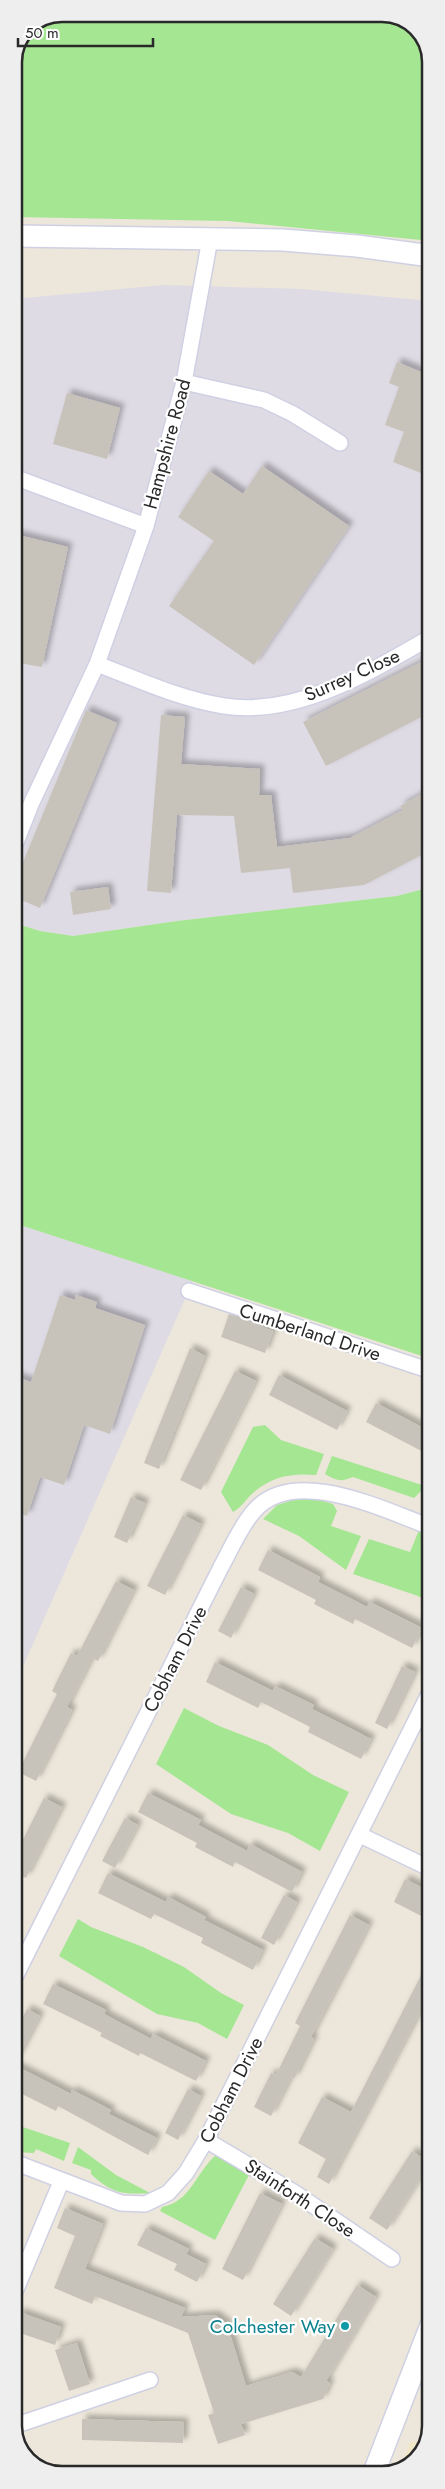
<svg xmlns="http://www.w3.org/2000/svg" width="445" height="2489" font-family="Jost,sans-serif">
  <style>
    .industrial { fill: #dfdbe4 }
    .education { fill: #efe7c8 }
    .green { fill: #a5e693 }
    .building { fill: #c8c3ba; filter: url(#shadow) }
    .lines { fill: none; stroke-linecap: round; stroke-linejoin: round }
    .minor-casing { stroke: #cfd0e3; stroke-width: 18 }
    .secondary-casing { stroke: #cfd0e3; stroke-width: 24 }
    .minor { stroke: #fff; stroke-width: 15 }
    .secondary { stroke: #fff; stroke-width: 21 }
    .culture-dot { fill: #0f9aa8; stroke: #fff; stroke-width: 2 }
    .labels { text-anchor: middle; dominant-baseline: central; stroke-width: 4.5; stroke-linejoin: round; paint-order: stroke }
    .street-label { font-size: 19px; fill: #292929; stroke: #fff }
    .culture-label { font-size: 19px; fill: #0d838f; stroke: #fff; text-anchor: end }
    .rim { fill: none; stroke: #292929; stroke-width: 2.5 }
  </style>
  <defs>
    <filter id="shadow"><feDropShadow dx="4.5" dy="-4.5" stdDeviation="2.5" flood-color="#0004"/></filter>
  </defs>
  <rect width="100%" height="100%" fill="#ece7da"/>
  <path class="industrial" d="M163,285L302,289L431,301V887L397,896L177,921L73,936L40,931L14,923V299Z
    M14,1223L193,1281L14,1687Z"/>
  <path class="education" d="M426,2441L419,2458L400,2469L410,2442Z"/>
  <path class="green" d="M63,14H389L417,28L431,56V241L228,221L14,217V62L28,28Z
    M431,887V1359L14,1223V923L40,931L73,936L177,921L397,896Z
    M265,1425L281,1440L324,1454L316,1475C292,1473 272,1476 253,1493C246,1499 242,1507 233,1512L221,1492L253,1427Z
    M332,1456L422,1485L421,1491L414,1498L353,1477C342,1482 336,1481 325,1474Z
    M431,1486V1510L424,1506L425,1497Z
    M300,1498L316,1499L333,1504L337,1511L331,1526L361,1536L346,1570L299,1536L263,1519L277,1505Z
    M419,1530L431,1535V1604L418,1596L353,1574L369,1539L410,1552Z
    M184,1708L219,1726L268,1745L313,1775L349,1792L320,1851L288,1833L231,1814L156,1764Z
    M78,1919L91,1927L143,1947L184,1967L221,1993L244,2005L227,2039L198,2023L157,2014L59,1956Z
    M14,2124L70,2143L64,2161L36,2149L34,2153L14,2152Z
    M78,2147L116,2175L150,2193C123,2195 111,2193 91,2174V2170L72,2163Z
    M215,2156H222L250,2173L215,2240L160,2211L162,2207C190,2202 196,2173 215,2156Z"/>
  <path class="building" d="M397,362L431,376V477L393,462L404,432L385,425L399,387L389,383Z
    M67,393L120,408L107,459L53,444Z
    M262,466L349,526L254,665L169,606L214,541L178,517L209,471L243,494Z
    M14,534L68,547L42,667L14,662Z
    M431,657V712L326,766L303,722Z
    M86,710L117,723L40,908L14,897V884Z
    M161,715L185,717L181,764L260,769L259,795H271L277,847L350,838L403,810L400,806L431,789V850L364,885L293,893L290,868L241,873L234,816L177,815L171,893L147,891Z
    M108,887L111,909L73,915L70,892Z
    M60,1295L75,1300L76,1295L97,1302L95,1308L145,1325L110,1434L84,1425L64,1485L40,1477L27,1516L14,1512V1376L31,1382Z
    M229,1314L273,1331L265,1353L221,1337Z
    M190,1348L205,1356L159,1469L144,1463Z
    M235,1371L256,1381L201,1490L180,1480Z
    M279,1375L347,1411L337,1430L269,1395Z
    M376,1403L431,1432V1456L366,1422Z
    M131,1497L145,1503L127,1543L114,1537Z
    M183,1515L201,1524L165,1595L147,1586Z
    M268,1550L320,1577L318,1582L367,1607L370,1602L422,1628L412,1648L355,1619L353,1624L314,1604L316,1600L258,1570Z
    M116,1581L134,1590L98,1661L92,1658L67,1707L72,1710L36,1781L18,1772L57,1694L52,1691L71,1653L77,1656Z
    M241,1587L254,1594L231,1638L218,1631Z
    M215,1662L273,1691L275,1686L314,1705L312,1709L371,1739L361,1759L308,1732L310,1727L261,1702L258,1708L206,1682Z
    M402,1666L415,1672L387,1729L375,1723Z
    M148,1793L201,1820L198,1825L247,1851L250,1844L302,1872L292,1892L235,1862L233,1867L195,1847L197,1843L138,1812Z
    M44,1798L62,1807L26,1878L14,1872V1857Z
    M125,1818L138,1825L115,1868L102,1861Z
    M108,1873L166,1902L168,1897L206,1917L204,1920L263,1950L253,1970L201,1943L203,1938L154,1914L151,1919L98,1893Z
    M405,1879L431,1892V1921L394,1902Z
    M284,1895L297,1902L274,1945L261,1938Z
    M350,1915L369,1925L311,2037L314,2039L294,2079L291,2077L271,2116L254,2107L271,2073L276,2075L300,2026L295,2023Z
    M431,1956V1991L329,2184L317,2177L326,2159L298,2143L322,2097L351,2112Z
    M53,1984L106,2010L104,2014L151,2039L153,2034L206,2061L196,2081L140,2053L139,2056L100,2036L102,2033L43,2004Z
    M27,2009L40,2016L14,2065V2034Z
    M14,2065L71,2094L72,2090L111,2110L109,2114L157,2138L148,2155L58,2106L56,2111L14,2090Z
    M188,2089L201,2096L178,2140L165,2133Z
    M412,2151L430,2163L387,2230L369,2218Z
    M260,2193L282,2204L243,2280L222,2269Z
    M65,2208L103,2224L85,2269L185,2308L181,2317L215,2315L227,2324L246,2386L292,2372L301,2377L357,2285L376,2297L326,2381L330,2383L323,2399L241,2424L245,2435L218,2444L208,2415L214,2413L188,2333L95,2296L92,2304L54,2288L75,2236L57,2228Z
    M146,2228L189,2249L186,2254L206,2264L197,2282L174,2270L177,2264L137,2245Z
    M315,2238L333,2249L291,2316L273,2304Z
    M19,2312L61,2327L55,2345L14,2331Z
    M77,2343L90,2384L69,2391L55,2350Z
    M82,2419L184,2422L183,2443L82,2440Z"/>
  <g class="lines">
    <defs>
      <path id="minor" d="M184,382L264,400L293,414L340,443
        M14,477L146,526
        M97,664C139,680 180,699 224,706C297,717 370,672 431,637
        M14,847L32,802L97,664L146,526L184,382L210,239
        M189,1291L431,1371
        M360,1835L431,1869
        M14,1979L221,1567C231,1549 240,1527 254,1511C294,1464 385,1511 431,1527
        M206,2140L295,2193L392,2259
        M14,2162L121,2203L145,2204L168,2193L186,2173L206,2140L431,1690
        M14,2294L61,2182
        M14,2426L150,2380"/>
      <path id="secondary" d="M14,236L283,240L357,246L431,256
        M373,2475L431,2325"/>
    </defs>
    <use href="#minor" class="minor-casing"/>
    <use href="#secondary" class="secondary-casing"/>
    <use href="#minor" class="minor"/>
    <use href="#secondary" class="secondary"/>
  </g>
  <circle class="culture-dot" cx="345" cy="2326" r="5"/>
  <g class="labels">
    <g class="street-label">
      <text transform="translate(167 444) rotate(-75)">Hampshire Road</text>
      <text transform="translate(352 675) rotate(-24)">Surrey Close</text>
      <text transform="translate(310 1332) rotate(18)">Cumberland Drive</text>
      <text transform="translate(175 1659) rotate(-63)">Cobham Drive</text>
      <text transform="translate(231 2090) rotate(-63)">Cobham Drive</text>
      <text transform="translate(300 2198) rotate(33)">Stainforth Close</text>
    </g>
    <g class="culture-label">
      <text x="335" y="2326">Colchester Way</text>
    </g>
  </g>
  <path d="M0 0H445V2489H0ZM62 22H382A40 40 0 0 1 422 62V2426A40 40 0 0 1 382 2466H62A40 40 0 0 1 22 2426V62A40 40 0 0 1 62 22Z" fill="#eee" fill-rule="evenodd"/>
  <path class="rim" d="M62 22H382A40 40 0 0 1 422 62V2426A40 40 0 0 1 382 2466H62A40 40 0 0 1 22 2426V62A40 40 0 0 1 62 22Z"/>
  <path d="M18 38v8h135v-8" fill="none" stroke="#292929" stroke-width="2.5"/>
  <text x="25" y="38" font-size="15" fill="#292929" stroke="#ffffff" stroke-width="4" paint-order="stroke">50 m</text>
</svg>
